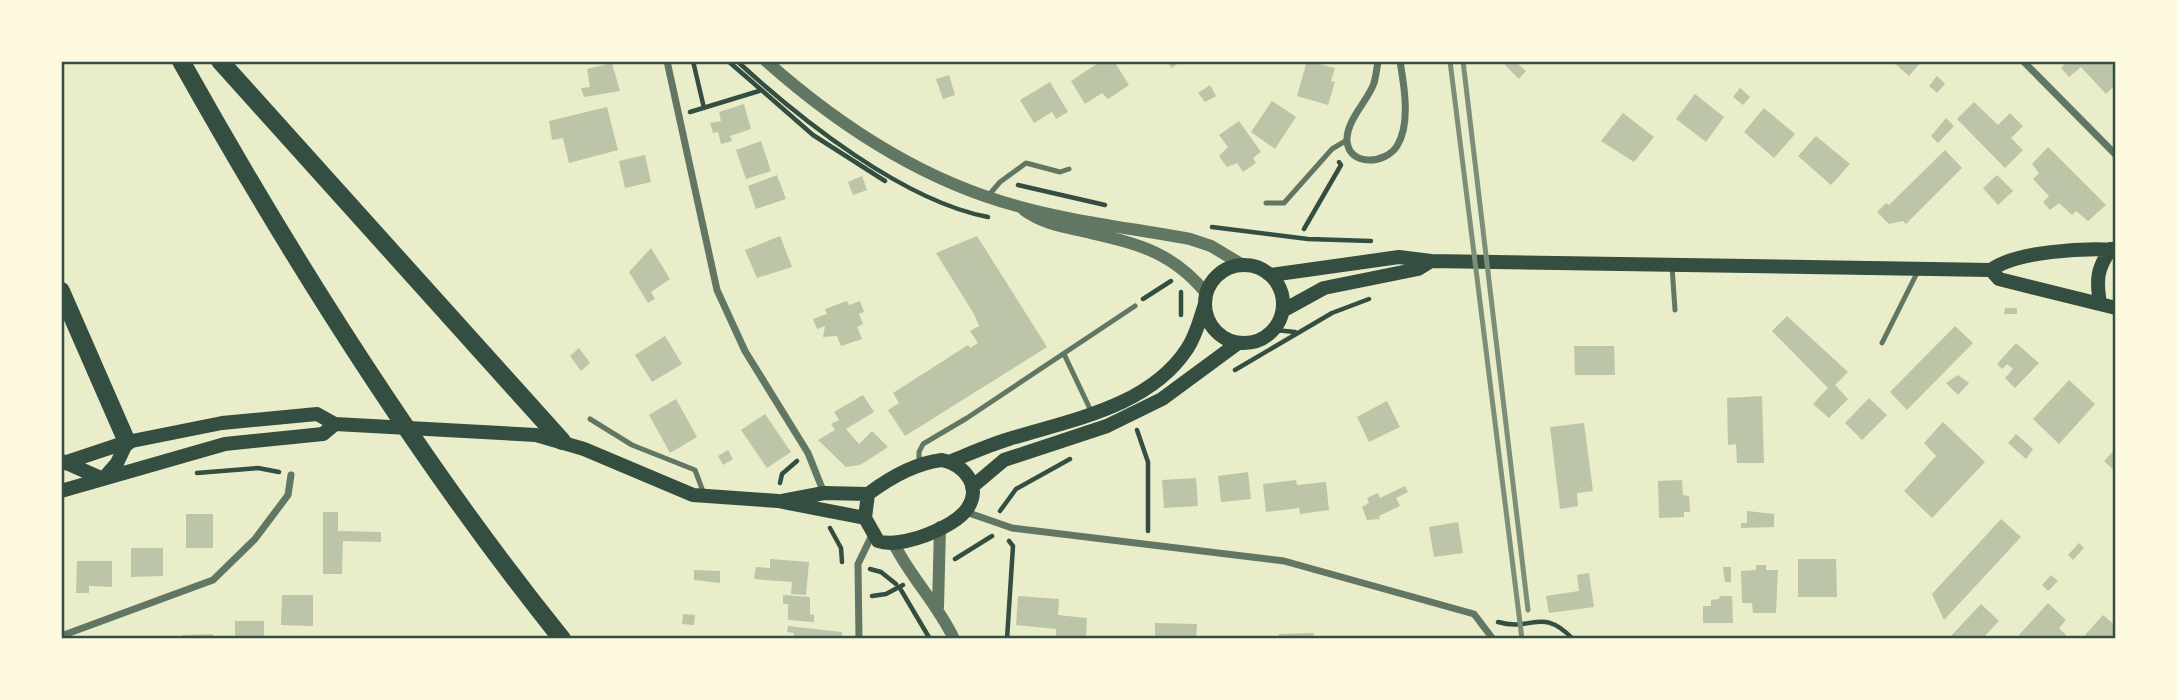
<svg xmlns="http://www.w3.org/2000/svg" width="2177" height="700" font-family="Manrope,sans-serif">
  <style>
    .building { fill: #bcc5a7 }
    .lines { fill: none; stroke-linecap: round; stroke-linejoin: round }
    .path { stroke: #344e41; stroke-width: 4.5 }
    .service { stroke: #617663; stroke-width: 5 }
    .minor { stroke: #617663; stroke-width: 7 }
    .tertiary { stroke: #617663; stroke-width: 12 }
    .secondary { stroke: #344e41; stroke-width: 14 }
    .primary { stroke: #344e41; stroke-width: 18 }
    .rail { stroke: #7c8e77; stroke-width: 5 }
    .neatline { fill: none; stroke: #344e41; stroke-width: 2.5 }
  </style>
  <rect width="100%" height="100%" fill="#e9edc9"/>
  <path class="building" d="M1101,61H1114L1129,85L1108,99L1102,93L1085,104L1071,81Z
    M1166,61H1181L1172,68Z
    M1307,61L1335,68L1331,81L1335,82L1328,105L1297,96Z
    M1509,61H1515L1526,71L1519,79L1505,65Z
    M1892,61H1922L1909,76Z
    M2068,61H2116V84L2106,94L2081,67L2069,77L2061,68Z
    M612,63L620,91L584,97L581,88L590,87L587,69Z
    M949,75L955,95L943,99L936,79Z
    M1937,76L1945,84L1937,93L1929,86Z
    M1050,82L1068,112L1056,119L1052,112L1034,123L1020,100Z
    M1210,85L1216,96L1205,102L1198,93Z
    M1740,88L1750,97L1743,105L1733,97Z
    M1695,94L1724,117L1706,142L1676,119Z
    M1272,101L1296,117L1275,149L1251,132Z
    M1974,102L1998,125L2010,113L2023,126L2011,138L2023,150L2005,168L1957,119Z
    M744,104L751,129L730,136L732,141L721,144L718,132L713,133L710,123L721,121L719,112Z
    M607,107L618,150L569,163L563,138L552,140L549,121Z
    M1764,108L1795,134L1774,158L1744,132Z
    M1623,113L1654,137L1634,162L1601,141Z
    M1946,118L1954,126L1938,143L1931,136Z
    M1239,121L1261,152L1253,158L1256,163L1243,172L1237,163L1227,167L1219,156L1228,147L1219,135Z
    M1816,136L1850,164L1831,185L1798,156Z
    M761,141L771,171L746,179L736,150Z
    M2048,147L2106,205L2088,221L2076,211L2072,215L2059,203L2050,210L2043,202L2049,196L2033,179L2039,173L2032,164Z
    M1945,150L1962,168L1906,224L1903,221L1889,224L1877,212L1886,203L1889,205Z
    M645,155L651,182L625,188L619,161Z
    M777,175L786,199L756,209L748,186Z
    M1997,175L2013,191L1998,205L1983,188Z
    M862,176L867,190L853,195L848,182Z
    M780,236L792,267L757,278L745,250Z
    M977,236L1047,347L905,436L888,410L899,403L893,393L968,345L970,348L978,343L970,331L979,326L974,314L936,253Z
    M651,248L670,279L651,292L655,299L648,303L629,272Z
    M847,301L849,305L860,301L864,312L859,314L863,324L857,327L862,339L841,346L837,336L823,337L825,326L817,329L813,319L827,314L825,309Z
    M2005,308H2017V314H2004Z
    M1787,316L1848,372L1835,385L1848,399L1829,418L1813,404L1828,388L1772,331Z
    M1955,326L1973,343L1907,410L1890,392Z
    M665,336L682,364L652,382L635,355Z
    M2016,343L2039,363L2015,388L2005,378L2013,369L2007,364L2002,369L1997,364Z
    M1574,346H1614L1615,375H1575Z
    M579,348L590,363L581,371L570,356Z
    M1958,375L1969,383L1958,395L1946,383Z
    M2069,380L2095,404L2059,444L2033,419Z
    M863,395L874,412L846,429L859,444L872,431L888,447L860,465L846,467L818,440L835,430L831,424L839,420L834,412Z
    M1762,396L1764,463H1737L1736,444L1728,445L1727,398Z
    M1869,398L1887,415L1862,440L1845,423Z
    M676,399L697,437L670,453L649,415Z
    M1387,401L1400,427L1369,442L1357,417Z
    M765,414L791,452L767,468L741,430Z
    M1943,422L1985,462L1932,518L1904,491L1936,456L1924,443Z
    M1584,423L1593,491L1577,493L1578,506L1560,509L1550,427Z
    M2016,434L2033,449L2026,459L2008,443Z
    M2116,448V472L2104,461Z
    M728,450L733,459L723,465L718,456Z
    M1248,472L1251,499L1221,502L1218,476Z
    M1196,478L1198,506L1164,508L1162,480Z
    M1296,480L1297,485L1326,482L1329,510L1300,514L1299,508L1266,512L1263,484Z
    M1682,480L1683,495L1689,496L1690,512H1684V517L1659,518L1658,481Z
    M1405,486L1408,492L1396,498L1400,506L1379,516L1380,519L1367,520L1362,507L1369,503L1367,498L1378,493L1380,498Z
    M1747,511L1774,514V527L1741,528V523H1747Z
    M323,512H338V531L381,532V542L343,541L342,574H323Z
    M186,514H213V548H186Z
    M2001,519L2021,537L1944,620L1932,594Z
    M1458,522L1463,553L1434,557L1429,527Z
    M2079,543L2084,548L2073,560L2068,555Z
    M131,548H163V576L131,577Z
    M770,559L809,562L806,595L791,594L792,582L754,579L756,567L770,568Z
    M1798,559H1836L1837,597H1798Z
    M77,561H112V587L89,586V593H76Z
    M1756,565H1766V570H1778L1776,613H1753L1752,603H1742L1741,571L1756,570Z
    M1723,567H1731V582H1725Z
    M694,570L720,571V583L694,580Z
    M1589,573L1594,607L1549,613L1546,596L1579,591L1577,575Z
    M2051,575L2058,581L2048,591L2042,585Z
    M282,595H313V626L281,625Z
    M783,595L810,597V614L814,615V622L788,620V604H783Z
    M1018,596L1059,599L1058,615L1087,618L1086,639H1056V629L1016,625Z
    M1720,596H1732L1733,623H1703V606H1711V600L1719,599Z
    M2048,603L2066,620L2059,628L2070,639H2022L2019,635Z
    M1981,604L1999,621L1982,639H1948Z
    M683,614L695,615L694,625L682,624Z
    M2103,615L2116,626V639H2088L2085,635Z
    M235,621H264V639H235Z
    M1155,623L1197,624L1196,639H1155Z
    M788,626L842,632V639H794V633L787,632Z
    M1314,633L1313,639H1279V634Z
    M213,634V639H182V635Z"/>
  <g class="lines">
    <path class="path" d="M693,61L704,108
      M728,61L813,135L885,181
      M737,61C800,119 903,201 988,217
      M690,112L759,91
      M1018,185L1105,205
      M1212,227L1308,239L1371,241
      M1304,229L1341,165L1339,162
      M1143,299L1171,281
      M1181,315V292
      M1275,330L1295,332
      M1235,370L1332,313L1369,299
      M1137,430L1148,462V531
      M197,473L258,468L279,472
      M780,483L782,474L797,461
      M1000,511L1016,489L1070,459
      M830,528L841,548L842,562
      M955,559L992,536
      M870,569L881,572L896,584
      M901,590L930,639
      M872,596L886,594L903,585
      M1498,622C1533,632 1541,606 1573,639
      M1007,639L1013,546L1009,541"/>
    <path class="service" d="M988,196L1000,182L1026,163L1060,172L1069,169
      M1266,203H1284L1332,149L1347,140
      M1672,266L1675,310
      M1882,343L1918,271
      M1064,354L1091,411
      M590,419L632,445L695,470L704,494
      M919,463V452L923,444L967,418L1135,306"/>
    <path class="minor" d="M667,61L717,290L745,351L808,453L824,493
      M1378,61C1377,68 1376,76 1374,83C1368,101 1346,120 1347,141C1349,167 1386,164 1397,146C1411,124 1404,85 1400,61
      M2023,61L2116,155
      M966,512L1012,528L1284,561L1474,614L1493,639
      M61,636L213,580L255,539L288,495L291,475
      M859,639L858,564L872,535"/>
    <path class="tertiary" d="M766,61C838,125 924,181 1017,206C1074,222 1132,228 1190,239L1211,246L1241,264
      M1024,210C1041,222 1058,226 1078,230C1132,243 1169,248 1206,293
      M894,544C911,578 937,603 954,639
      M938,607L940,527"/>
    <path class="secondary" d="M1205 304a39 39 0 1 1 78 0a39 39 0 1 1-78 0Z
      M1991,270L1999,279L2116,308
      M1271,275L1399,257L1431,261L1991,270C2016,251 2084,248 2116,250
      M2100,303C2096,280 2097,268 2111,249
      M1284,310L1324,288L1418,269L1431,261
      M942,460C964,465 983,486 967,509C954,528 900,549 878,541L865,518L868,494C888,479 916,463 942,460Z
      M62,461L103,479
      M949,462C969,454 989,445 1009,439C1070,420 1149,407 1187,349C1196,336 1200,319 1205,304
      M61,464L127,442L222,423L317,414L335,424L536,435L584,449L693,495L778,501L865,518
      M103,479L117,463L127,442
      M972,487L1004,460L1107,426L1162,399L1238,343
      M61,491L225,444L323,434L335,424
      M782,501L824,493L868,494"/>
    <path class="primary" d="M181,61C293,261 418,460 562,639
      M220,61L562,441
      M61,291L127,442"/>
    <path class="rail" d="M1450,61L1522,639
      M1463,61L1528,610"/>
  </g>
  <rect width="2177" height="700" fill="none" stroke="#fefae0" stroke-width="126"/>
  <rect x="63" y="63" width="2051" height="574" class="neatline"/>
</svg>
